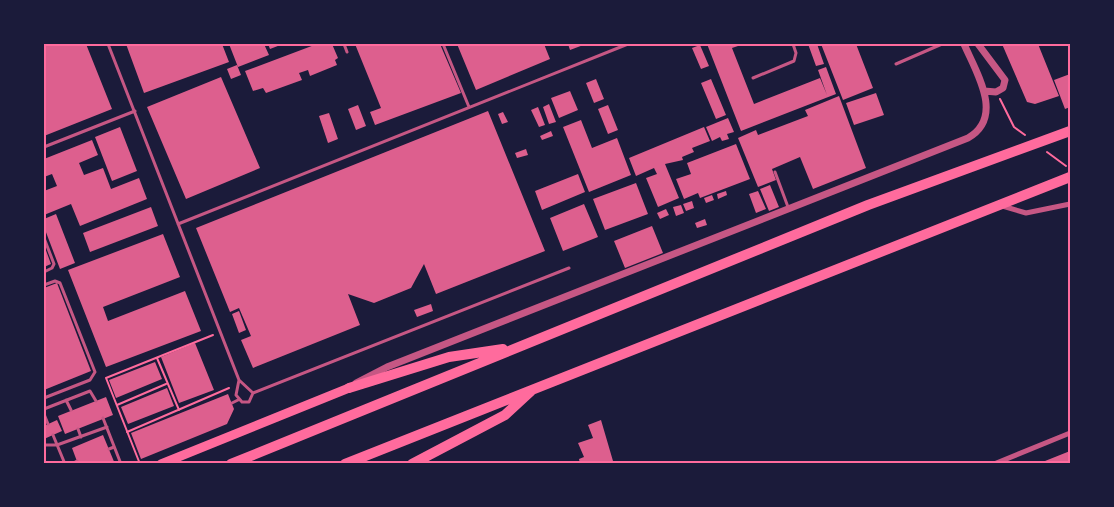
<svg xmlns="http://www.w3.org/2000/svg" width="1114" height="507" font-family="Jost,sans-serif">
  <style>
    .building { fill: #dd5f8e }
    .lines { fill: none; stroke-linecap: round; stroke-linejoin: round }
    .path { stroke: #ff6b9d; stroke-width: 2 }
    .service { stroke: #c65784; stroke-width: 3 }
    .minor { stroke: #c65784; stroke-width: 5 }
    .tertiary { stroke: #c65784; stroke-width: 7 }
    .primary { stroke: #ff6b9d; stroke-width: 9 }
    .motorway { stroke: #ff6b9d; stroke-width: 10 }
    .neatline { fill: none; stroke: #ff6b9d; stroke-width: 2 }
  </style>
  <rect width="100%" height="100%" fill="#1b1b3a"/>
  <path class="building" d="M44,44H86L112,109L44,136Z
    M126,44H222L229,62L144,93Z
    M229,44H264L269,55L238,67Z
    M268,44H283L270,49Z
    M317,44H332L338,58L335,60L337,65L310,76L308,70L299,73L302,80L266,93L263,88L253,91L245,71Z
    M355,44H440L461,93L375,125L370,112L381,108Z
    M457,44H544L550,59L476,90Z
    M568,44H586L570,50Z
    M707,44H744L732,48L754,104L820,78L827,95L818,70L826,67L836,94L741,131Z
    M808,44H817L824,64L816,66Z
    M821,44H856L873,88L843,100Z
    M1002,44H1038L1059,96L1035,104L1027,102Z
    M700,45L709,66L701,69L692,48Z
    M237,65L241,75L231,79L227,69Z
    M1070,74V107L1065,109L1054,80Z
    M221,77L260,168L186,199L147,107Z
    M596,79L604,99L594,103L586,83Z
    M711,79L726,115L716,119L701,83Z
    M570,91L578,110L559,118L551,98Z
    M876,93L884,115L854,125L846,103Z
    M839,96L866,168L813,189L800,157L772,169L776,180L758,187L738,138L756,130L758,135L808,116L805,110Z
    M549,104L556,122L549,124L543,107Z
    M358,105L366,126L356,130L348,109Z
    M608,105L618,130L608,134L598,109Z
    M538,107L545,125L539,127L531,110Z
    M488,111L545,251L436,294L424,264L411,288L374,303L348,294L360,325L253,368L241,340L251,336L239,308L230,312L196,228Z
    M503,112L508,122L502,124L498,114Z
    M329,113L338,139L328,143L319,116Z
    M728,118L734,132L727,134L729,139L722,141L720,137L712,141L706,127Z
    M581,120L592,148L617,138L631,175L589,192L563,127Z
    M120,127L137,171L112,181L95,137Z
    M704,127L710,141L692,148L694,152L682,157L683,160L665,164L679,198L658,207L646,178L657,174L654,168L636,176L629,158Z
    M551,131L553,136L542,140L540,136Z
    M92,140L98,155L79,163L84,175L103,168L111,189L139,178L147,199L80,226L71,204L44,215V191L57,186L52,174L44,177V159Z
    M736,144L750,179L700,198L698,193L684,199L676,179L691,174L687,163Z
    M526,149L528,155L517,158L515,153Z
    M578,174L585,192L542,210L535,191Z
    M636,183L648,214L605,230L593,199Z
    M770,185L779,207L769,211L760,189Z
    M726,191L727,195L718,199L717,194Z
    M758,191L766,209L756,213L749,194Z
    M712,195L714,200L706,203L704,198Z
    M692,201L694,208L686,211L683,204Z
    M584,204L598,237L563,251L550,218Z
    M681,205L684,213L676,216L673,207Z
    M151,207L158,226L90,252L83,233Z
    M666,209L669,215L660,219L657,213Z
    M56,214L75,263L60,269L44,227V219Z
    M705,219L707,225L697,228L695,223Z
    M652,226L663,253L625,268L614,241Z
    M163,234L180,277L103,307L108,321L185,291L201,331L106,367L68,270Z
    M44,245L51,264L44,267Z
    M57,283L91,371L44,390V288Z
    M431,304L433,311L417,317L414,310Z
    M239,311L246,330L239,333L232,314Z
    M195,343L214,390L179,403L161,357Z
    M155,362L162,379L116,398L109,380Z
    M167,388L174,406L128,424L121,407Z
    M228,394L234,409L227,424L141,459L131,433Z
    M106,397L113,415L65,434L58,416Z
    M57,420L62,431L44,439V426Z
    M601,420L613,461L580,464L579,459L584,457L578,443L593,438L588,425Z
    M103,435L115,464H78L72,448Z
    M1070,451V464H1040V463Z"/>
  <g class="lines">
    <path class="path" d="M1000,99L1014,127L1025,135
      M1047,152L1066,166
      M157,358L179,410
      M117,405L166,384
      M127,432L229,388
      M140,464L106,378L213,335"/>
    <path class="service" d="M108,44L239,380L253,393L249,402H242L236,395L239,380
      M344,44L347,52
      M443,44L469,107
      M896,64L942,44
      M753,78L794,61L796,53L793,44
      M44,147L135,111
      M775,172L788,207
      M178,224L628,44
      M44,238L54,264L52,268L44,272
      M44,285L55,281L60,283L95,372L90,380L44,398
      M253,393L569,268
      M66,400L71,410
      M232,403L238,400
      M44,409L90,391L96,401
      M44,414L48,424
      M103,418L121,464
      M78,429L81,437
      M53,435L65,464
      M44,445H57L107,427
      M109,449L114,447
      M72,464L77,461"/>
    <path class="minor" d="M999,205L1026,213L1070,204
      M994,464L1070,433"/>
    <path class="tertiary" d="M978,44L1005,80L1003,88L996,92L984,91
      M356,383L387,367L968,138C1005,117 976,72 964,44"/>
    <path class="primary" d="M161,464L349,388"/>
    <path class="motorway" d="M349,388L449,357L503,349
      M231,464L868,205L1070,131
      M345,464L1070,177
      M412,464L505,415L531,391"/>
  </g>
  <rect width="1114" height="507" fill="none" stroke="#1b1b3a" stroke-width="90"/>
  <rect x="45" y="45" width="1024" height="417" class="neatline"/>
</svg>
